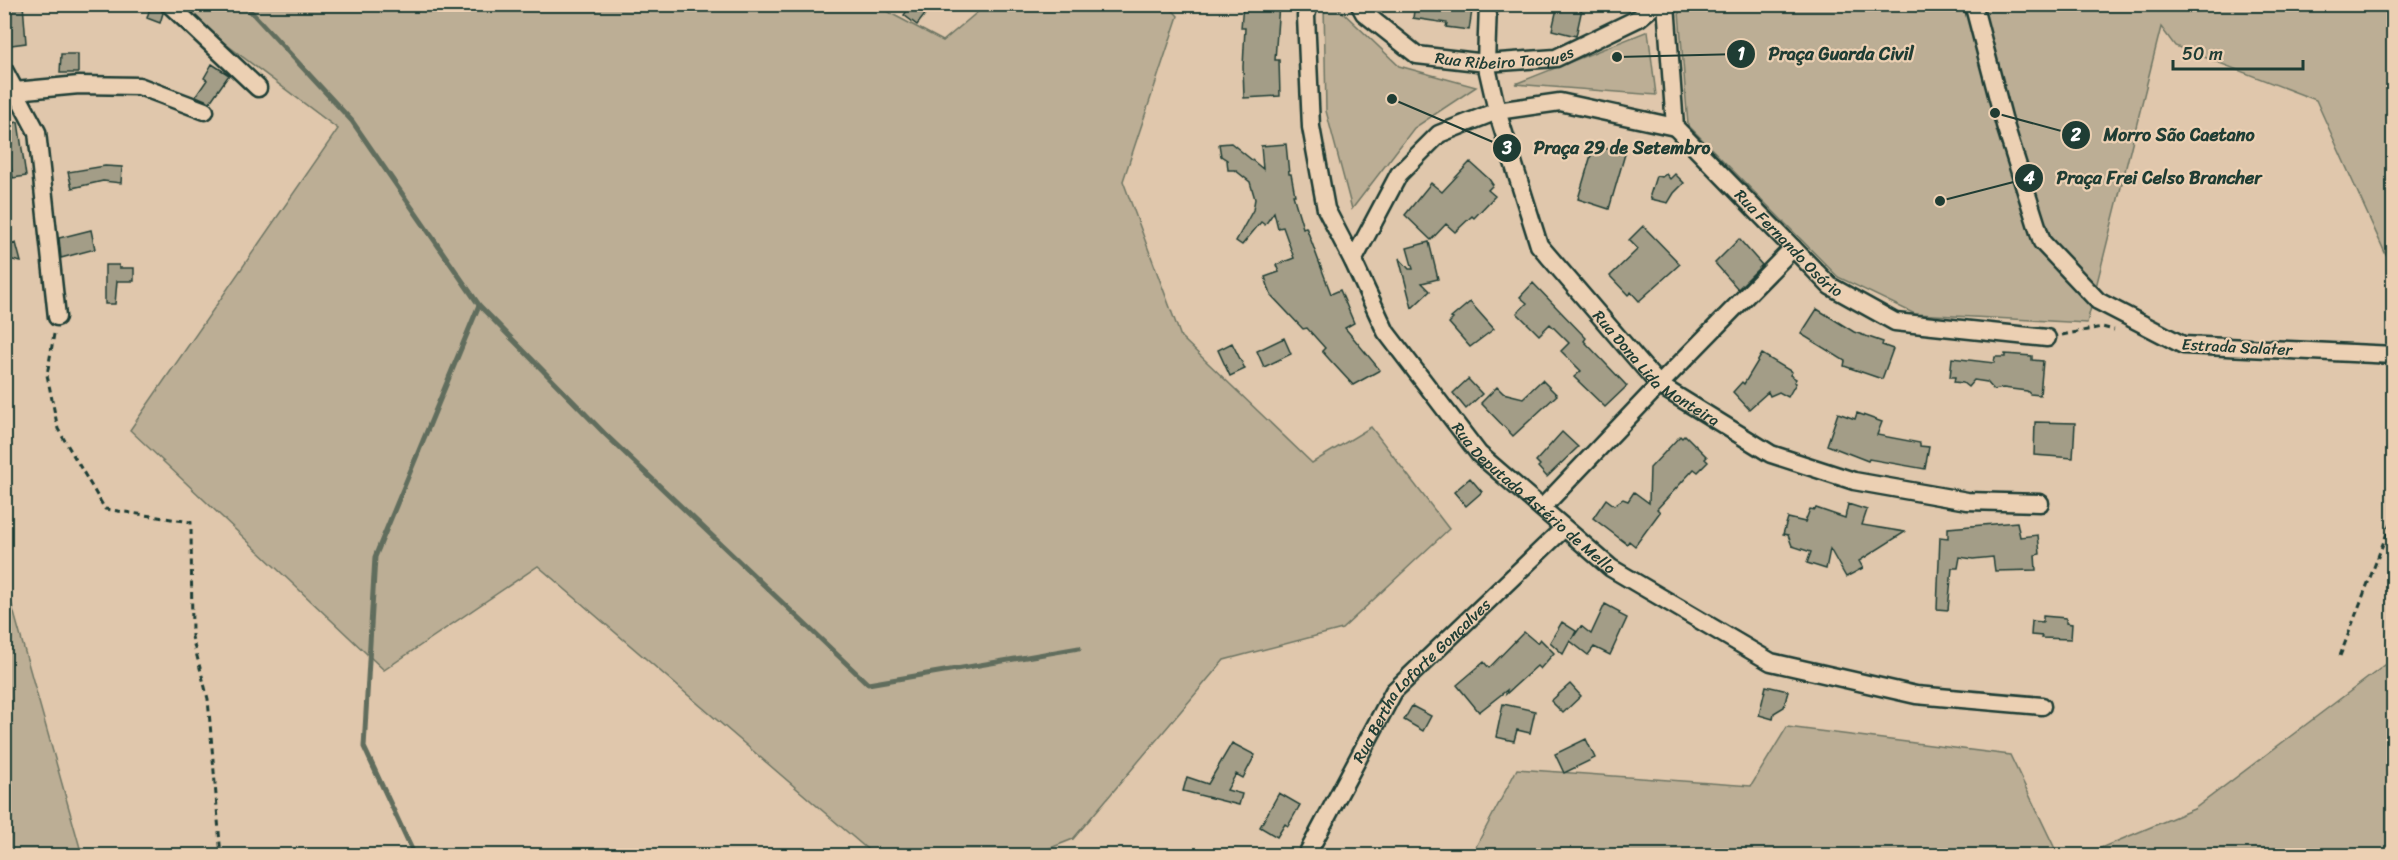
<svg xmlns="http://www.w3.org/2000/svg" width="2398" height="860" font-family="Sriracha,sans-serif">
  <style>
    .green { fill: #bcae95; stroke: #6e7664; stroke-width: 1.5 }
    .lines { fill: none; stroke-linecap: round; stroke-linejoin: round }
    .stream { stroke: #616d5d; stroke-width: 5 }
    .building { fill: #a39d87; stroke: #1f3d34; stroke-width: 1.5 }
    .minor-casing { stroke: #1f3d34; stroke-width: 21 }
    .path { stroke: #1f3d34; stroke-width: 3; stroke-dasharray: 6 4.5; stroke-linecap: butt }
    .minor { stroke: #ecd0b3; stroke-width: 16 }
    .labels { text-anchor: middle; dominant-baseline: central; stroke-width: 4.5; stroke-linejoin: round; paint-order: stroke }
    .street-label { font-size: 16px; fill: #1f3d34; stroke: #ecd0b3 }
    .leader { fill: none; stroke: #1f3d34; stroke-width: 2 }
    .callout-dot { fill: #1f3d34; stroke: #ecd0b3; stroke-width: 2 }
    .mark-label { font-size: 18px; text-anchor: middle; font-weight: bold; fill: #fff }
    .callout-label { font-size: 18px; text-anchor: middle; font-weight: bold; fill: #1f3d34; stroke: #ecd0b3; stroke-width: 4.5; stroke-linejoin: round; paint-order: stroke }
  </style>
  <rect width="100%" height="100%" fill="#e0c7ac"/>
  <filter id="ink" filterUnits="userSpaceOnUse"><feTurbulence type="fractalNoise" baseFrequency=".0167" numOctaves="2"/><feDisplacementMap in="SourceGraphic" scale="12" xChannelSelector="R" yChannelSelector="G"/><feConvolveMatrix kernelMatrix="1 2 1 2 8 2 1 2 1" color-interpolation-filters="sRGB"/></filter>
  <g filter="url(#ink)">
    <path class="green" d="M873,4L943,41L986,5H1168L1178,16L1123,181L1181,337L1312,463L1371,427L1449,529L1342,629L1224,660L1073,839L1033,855H874L538,566L384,670L130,430L338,129L174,5Z
      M1684,4L2393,5V256L2386,255L2316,100L2175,46L2161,27L2087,323L1915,314L1838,277L1688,125L1679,12Z
      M1324,5H1335L1399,66L1476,87L1414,128L1352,209L1326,111Z
      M1648,31L1656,95L1515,84Z
      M4,586L7,588L82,855H5Z
      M2393,659V855H2084L2194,809Z
      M1787,727L2010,755L2058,855L1471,856L1517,769L1751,786Z"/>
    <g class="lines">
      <path class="stream" d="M244,4L352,121L479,305L606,435L868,684L1079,648
        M415,856L364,747L375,557L479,305"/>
    </g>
    <path class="building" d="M4,4H23L26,43L4,46Z
      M151,4L159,7L163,13L160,23L147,18Z
      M912,4H933L917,25L904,15Z
      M1243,4H1279L1275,60H1279L1280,96L1244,98L1243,67L1245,28H1241Z
      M1415,4H1473L1469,30L1446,27L1447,23L1413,18Z
      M1558,4H1583L1576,36L1552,30Z
      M61,54H78V73H60Z
      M212,64L229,75L210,102L196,96L207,80L204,78Z
      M18,122L26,176L13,178L6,141H4V125Z
      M1231,143L1263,169L1261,146L1286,144L1289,174H1291L1295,195H1293L1303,228L1306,227L1331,294L1340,290L1354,323L1345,328L1380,370L1353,385L1329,359L1322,351L1325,348L1307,328L1303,329L1271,295L1265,277L1279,272L1276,265L1294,258L1283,227L1278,228L1274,212L1265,225L1261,222L1242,245L1236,241L1253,210L1255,199L1250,182L1235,170H1228L1227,160L1221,156L1219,144Z
      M1594,145L1625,154L1609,209L1578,199Z
      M1470,162L1489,179L1493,185L1488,190L1495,196L1474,218L1472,216L1455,232L1446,224L1431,240L1405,215L1431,183L1442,192Z
      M105,166L122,167L121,183L103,181L72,188L68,172Z
      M1666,174L1670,179L1675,174L1684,183L1674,193L1668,203L1651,199L1650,195L1656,176L1662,177Z
      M1643,226L1680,264L1639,301L1631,292L1628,295L1610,276L1638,249L1629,240Z
      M91,230L95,249L61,258L59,238Z
      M1739,239L1762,265L1738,289L1715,263Z
      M1429,242L1438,279L1422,283L1430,291L1412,308L1399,258L1409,269H1413L1407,248Z
      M16,243L21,262L4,258V247Z
      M105,265H119V268H134V281H117L115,304H105Z
      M1533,283L1586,338L1584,341L1627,386L1605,407L1574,377L1581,371L1561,351L1569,343L1550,324L1539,335L1517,313L1527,303L1520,297Z
      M1470,302L1494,329L1470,347L1449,323L1453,319L1451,318Z
      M1817,309L1854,332L1883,342L1882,345L1893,349L1882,379L1844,366L1845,361L1801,334Z
      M1284,338L1291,354L1264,367L1257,351Z
      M1232,343L1245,369L1230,376L1218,350Z
      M1762,354L1792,372L1790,375L1796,379L1794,382L1796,383L1788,397L1779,392L1770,396L1768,392L1749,409L1733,392L1742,382L1744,384Z
      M2005,354L2032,356V360L2043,361L2040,395L2030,394L2027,391L2003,388L1994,390L1987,382L1974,380L1968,387L1963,383L1954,382L1955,377H1950L1952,358L1994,363L1995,357H2005Z
      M1468,379L1482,394L1466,409L1453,393Z
      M1542,380L1557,395L1513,436L1481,403L1497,387L1503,393L1523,398Z
      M1838,413L1855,419L1857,413L1882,422L1877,435L1920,443V446L1929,447L1925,469L1869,459L1868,461L1827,445Z
      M2035,422L2075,423L2073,458L2034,455Z
      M1562,432L1578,447L1547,477L1538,467L1540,465L1536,461Z
      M1685,435L1707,457L1705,459L1708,462L1698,472L1694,469L1657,509L1660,512L1635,546L1629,541L1627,544L1593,518L1606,499L1614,505L1623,499L1628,501L1634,492L1649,503L1650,468L1680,436L1682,438Z
      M1470,478L1482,492L1466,506L1454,492Z
      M1848,504L1867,510L1862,525L1905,532L1859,561L1863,568L1846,577L1830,549L1826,569L1807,563L1811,552L1792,546L1788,535L1783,534L1788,518L1805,522L1810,509L1815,510L1816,508L1845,518Z
      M2017,522L2020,537L2038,535L2040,554L2035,555L2036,570L1995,571L1993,557L1973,559L1960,557L1958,568H1952L1948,610L1937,609L1940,537L1948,538V528Z
      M1605,604L1620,612L1619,614L1627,618L1610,655L1594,647L1588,655L1570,641L1563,654L1550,642L1562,622L1576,631L1572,639L1581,626L1591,634Z
      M2043,616L2066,618V623L2072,624L2071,639L2041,638L2042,636L2031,635L2032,621L2043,622Z
      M1524,632L1537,643L1540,639L1554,653L1540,669L1537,666L1506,694L1507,690L1479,712L1457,685L1484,662L1489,668Z
      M1570,684L1581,696L1563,713L1551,701Z
      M1766,686L1788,691L1784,707L1774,713L1773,719L1759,715Z
      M1503,704L1535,711L1530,733L1517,730L1514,741L1496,737Z
      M1412,706L1431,716L1423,731L1404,720Z
      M1586,739L1595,758L1564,773L1555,754Z
      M1232,743L1255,755L1243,778L1236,774L1227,790L1242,794L1239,805L1183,791L1187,777L1208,784Z
      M1279,793L1300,805L1288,826L1285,824L1277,837L1260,827Z"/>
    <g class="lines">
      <defs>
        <g id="minor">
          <path d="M169,4L258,88"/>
          <path id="s1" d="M1309,4L1306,16L1311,127L1326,209L1353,261L1386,332L1479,454L1611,568L1771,662L1916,695L2042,706"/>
          <path id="s2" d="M1359,4L1364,13L1417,55L1486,63L1556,58L1639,18L1656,4"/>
          <path id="s3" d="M1488,4L1486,63L1497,111L1539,245L1659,385L1771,454L1854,481L1967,501L2040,503"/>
          <path id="s4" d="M1666,4L1675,127L1830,286L1895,322L2047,338"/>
          <path d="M1970,4L1974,7L2005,125L2042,242L2098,301L2183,345L2394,355"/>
          <path d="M4,70L37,132L57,317"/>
          <path d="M15,91L79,85L139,86L205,111"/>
          <path d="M1353,261L1399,174L1439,134L1497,111L1560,102L1675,127"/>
          <path d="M1542,508L1659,385L1793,248"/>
          <path id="s5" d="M1306,856L1394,691L1564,528"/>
        </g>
      </defs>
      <use href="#minor" class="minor-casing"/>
      <path class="path" d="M54,334L47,375L58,429L105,509L191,522L192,637L208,699L221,856
        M2062,335L2102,327L2114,330
        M2389,371L2394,386
        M2340,656L2394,515"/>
      <use href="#minor" class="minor"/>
    </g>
  </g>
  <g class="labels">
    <g class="street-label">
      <text stroke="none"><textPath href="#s2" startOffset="166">Rua Ribeiro Tacques</textPath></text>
      <text stroke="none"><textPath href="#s4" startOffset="286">Rua Fernando Osório</textPath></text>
      <text transform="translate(2237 347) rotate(3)">Estrada Salater</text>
      <text stroke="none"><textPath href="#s3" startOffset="420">Rua Dona Lida Monteira</textPath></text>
      <text stroke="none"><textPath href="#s1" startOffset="567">Rua Deputado Astério de Mello</textPath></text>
      <text stroke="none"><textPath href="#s5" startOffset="212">Rua Bertha Loforte Gonçalves</textPath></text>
    </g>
  </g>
  <path class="leader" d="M1617 57L1741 54M1995 113L2076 135M1392 99L1507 148M1940 201L2029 178"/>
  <g class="callout-dot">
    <circle cx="1617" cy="57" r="6"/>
    <circle cx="1995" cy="113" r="6"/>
    <circle cx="1392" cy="99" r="6"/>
    <circle cx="1940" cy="201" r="6"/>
    <circle cx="1741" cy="54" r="15"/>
    <circle cx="2076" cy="135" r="15"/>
    <circle cx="1507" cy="148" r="15"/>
    <circle cx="2029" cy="178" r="15"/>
  </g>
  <g class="mark-label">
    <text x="1741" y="60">1</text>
    <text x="2076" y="141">2</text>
    <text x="1507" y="154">3</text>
    <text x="2029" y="184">4</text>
  </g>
  <g class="callout-label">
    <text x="1841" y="60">Praça Guarda Civil</text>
    <text x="2179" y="141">Morro São Caetano</text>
    <text x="1622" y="154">Praça 29 de Setembro</text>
    <text x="2159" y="184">Praça Frei Celso Brancher</text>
  </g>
  <rect width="2398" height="860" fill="none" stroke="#ecd0b3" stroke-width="24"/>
  <rect x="12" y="12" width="2374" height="836" fill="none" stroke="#1f3d34" stroke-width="2" filter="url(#ink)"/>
  <path d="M2173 60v9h130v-9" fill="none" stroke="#1f3d34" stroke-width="3"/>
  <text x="2182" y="60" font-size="18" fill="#1f3d34" stroke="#ecd0b3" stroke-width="4.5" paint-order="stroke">50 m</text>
</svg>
